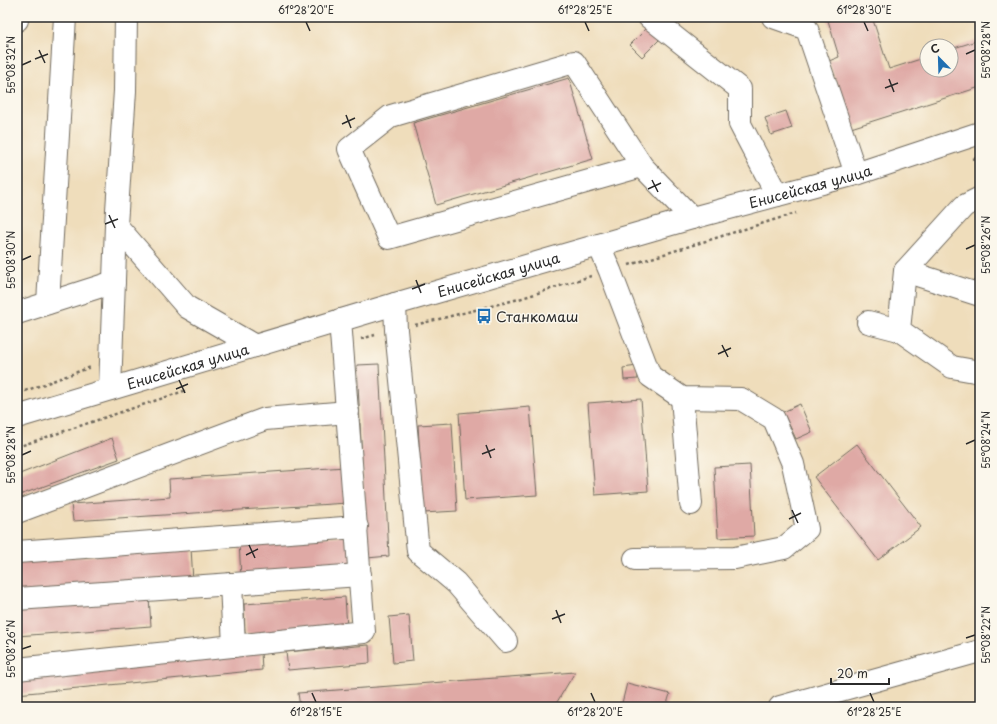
<svg xmlns="http://www.w3.org/2000/svg" width="997" height="724" font-family="'Playpen Sans',sans-serif">
  <style>
    .building { fill: #dfa9a5 }
    .lines { fill: none; stroke-linecap: round; stroke-linejoin: round }
    .minor-casing { stroke: #70695d; stroke-width: 24 }
    .path { stroke: #70695d; stroke-width: 2.5; stroke-dasharray: 3 3; stroke-linecap: butt }
    .minor { stroke: #fff; stroke-width: 22 }
    .ticks { fill: none; stroke: #2b2b2b; stroke-width: 1.5 }
    .labels { text-anchor: middle; dominant-baseline: central; stroke-width: 3; stroke-linejoin: round; paint-order: stroke }
    .street-label { font-size: 14px; fill: #2b2b2b; stroke: #fbf7ec }
    .poi-label { font-size: 14px; fill: #2b2b2b; stroke: #fbf7ec; text-anchor: start }
    .neatline { fill: none; stroke: #2b2b2b; stroke-width: 1.5 }
    .ticks-label { font-size: 10px; text-anchor: middle; fill: #2b2b2b }
  </style>
  <rect width="100%" height="100%" fill="#fbf7ec"/>
  <filter id="ink" filterUnits="userSpaceOnUse"><feTurbulence type="fractalNoise" baseFrequency=".025" numOctaves="2"/><feDisplacementMap in="SourceGraphic" scale="8" xChannelSelector="R" yChannelSelector="G"/><feConvolveMatrix kernelMatrix="1 2 1 2 8 2 1 2 1" color-interpolation-filters="sRGB"/></filter>
  <filter id="wash" filterUnits="userSpaceOnUse"><feTurbulence type="fractalNoise" baseFrequency=".012" numOctaves="4" result="noise"/><feDisplacementMap in="SourceGraphic" scale="16" xChannelSelector="R" yChannelSelector="G"/><feGaussianBlur stdDeviation="0.9" result="paint"/><feColorMatrix in="noise" values="0 0 0 0 0 0 0 0 0 0 0 0 0 0 0 0 0 1.4 0 .05"/><feComposite in="paint" operator="in"/></filter>
  <g filter="url(#wash)">
    <rect width="100%" height="100%" fill="#efddbb"/>
    <g id="blocks">
      <path class="building" d="M827,17H872L889,69L927,57V70H951V49L976,41L980,53V87L851,128L829,61L839,57Z
        M647,28L659,40L642,57L630,45Z
        M569,78L593,159L436,205L413,123Z
        M786,111L792,128L771,135L765,118Z
        M379,364L389,556L367,558L357,365Z
        M637,366L638,379L624,380L623,368Z
        M641,399L648,491L595,495L588,403Z
        M800,404L812,432L796,439L783,412Z
        M530,407L537,495L465,500L459,413Z
        M452,423L457,511L423,513L418,425Z
        M112,438L119,459L17,496V475Z
        M857,444L921,527L878,560L814,477Z
        M750,465L754,536L718,538L714,467Z
        M345,467L347,503L73,521L71,504L170,497L169,479Z
        M355,535L357,570L241,577L239,542Z
        M191,548L193,581L17,595V562Z
        M149,597L151,626L17,636V606Z
        M345,597L347,628L245,635L244,604Z
        M409,615L413,661L393,663L389,617Z
        M369,645L370,663L288,670L286,652Z
        M261,652L262,670L17,694V676Z
        M575,672L554,707H300L298,693Z
        M627,683L670,694L666,707H621Z"/>
    </g>
  </g>
  <g filter="url(#ink)">
    <use href="#blocks" fill-opacity="0" stroke="#70695d" stroke-width="1"/>
    <g class="lines">
      <defs>
        <g id="minor">
          <path d="M649,17L740,89V124L777,195"/>
          <path d="M773,17L807,29L856,174"/>
          <path d="M17,20V17"/>
          <path d="M642,166L574,62L391,116L349,149L389,238L642,166L692,218"/>
          <path d="M980,198L964,206L905,271L899,330L952,367L980,372"/>
          <path d="M116,225L187,307L255,346"/>
          <path d="M599,245L610,271L650,376L682,398L741,399L774,419L793,464L807,529L784,548L735,558L635,559"/>
          <path d="M905,271L980,295"/>
          <path d="M48,303L65,17"/>
          <path d="M395,304L396,330L418,551L456,583L506,641"/>
          <path d="M17,313L114,282"/>
          <path d="M868,322L899,330"/>
          <path d="M110,389L116,225L125,91L126,17"/>
          <path d="M682,398L691,504"/>
          <path id="s1" d="M17,417L395,304L692,218L856,174L980,133"/>
          <path d="M17,512L265,419L348,412"/>
          <path d="M17,552L357,527"/>
          <path d="M231,584L234,646"/>
          <path d="M17,599L360,575"/>
          <path d="M17,669L364,632L340,320"/>
          <path d="M780,707L980,651"/>
        </g>
      </defs>
      <use href="#minor" class="minor-casing"/>
      <path class="path" d="M973,159L980,157
        M629,265L796,213
        M415,325L519,299L591,276
        M361,339L375,335
        M25,391L91,367
        M17,447L187,390"/>
      <use href="#minor" class="minor"/>
    </g>
  </g>
  <path class="ticks" d="M306,22L310,31M585,22L589,31M864,22L868,31M39,50L45,63M966,54L975,50M35,59L48,54M22,65L31,61M889,79L894,92M885,88L898,83M346,115L351,128M342,124L355,118M652,180L658,192M648,189L661,183M109,215L115,228M105,224L118,219M966,249L975,245M22,260L31,256M416,280L421,293M412,289L425,284M722,345L728,357M718,354L731,348M179,380L185,393M176,389L188,384M966,444L975,440M486,445L491,458M482,454L495,449M22,455L31,451M792,510L798,523M789,519L801,513M249,545L255,558M246,555L258,549M556,610L561,623M552,619L565,614M966,638L975,635M22,649L31,646M312,693L316,702M591,693L595,702M870,693L874,702"/>
  <defs>
    <symbol id="bus-bare" viewBox="-9 -9 18 18"><path d="M-5-6H5V4H4V6H2V4H-2V6H-4V4H-5ZM-3.5-4V0h7V-4ZM-3.5 1.2v1.5H-2V1.2ZM2 1.2v1.5H3.5V1.2Z" fill="#1f6fb2" stroke="#fbf7ec" stroke-width="2.5" paint-order="stroke"/></symbol>
  </defs>
  <g fill-rule="evenodd">
    <use href="#bus-bare" x="473" y="305" width="22" height="22"/>
  </g>
  <g class="labels">
    <g class="street-label">
      <text stroke="none"><textPath href="#s1" startOffset="826">Енисейская улица</textPath></text>
      <text stroke="none"><textPath href="#s1" startOffset="502">Енисейская улица</textPath></text>
      <text stroke="none"><textPath href="#s1" startOffset="178">Енисейская улица</textPath></text>
    </g>
    <g class="poi-label">
      <text x="496" y="316">Станкомаш</text>
    </g>
  </g>
  <rect width="997" height="724" fill="none" stroke="#fbf7ec" stroke-width="44"/>
  <g transform="translate(939 58) rotate(337)"><circle r="19" fill="#fbf7ec" stroke="#a8a59f"/>
  <path d="M0-3L7 15L0 10L-7 15Z" fill="#1f6fb2"/>
  <text y="-6" font-size="11" font-weight="bold" text-anchor="middle" fill="#2b2b2b">С</text>
  </g>
  <path d="M831 678v6h58v-6" fill="none" stroke="#2b2b2b" stroke-width="2"/>
  <text x="837" y="678" font-size="12" fill="#2b2b2b" stroke="#fbf7ec" stroke-width="3" paint-order="stroke">20 m</text>
  <rect x="22" y="22" width="953" height="680" class="neatline"/>
  <g class="ticks-label">
    <text x="306" y="14">61°28'20"E</text>
    <text x="585" y="14">61°28'25"E</text>
    <text x="864" y="14">61°28'30"E</text>
    <text transform="translate(986 50) rotate(-90)" y="4">55°08'28"N</text>
    <text transform="translate(11 65) rotate(-90)" y="4">55°08'32"N</text>
    <text transform="translate(986 245) rotate(-90)" y="4">55°08'26"N</text>
    <text transform="translate(11 260) rotate(-90)" y="4">55°08'30"N</text>
    <text transform="translate(986 440) rotate(-90)" y="4">55°08'24"N</text>
    <text transform="translate(11 455) rotate(-90)" y="4">55°08'28"N</text>
    <text transform="translate(986 635) rotate(-90)" y="4">55°08'22"N</text>
    <text transform="translate(11 649) rotate(-90)" y="4">55°08'26"N</text>
    <text x="316" y="716">61°28'15"E</text>
    <text x="595" y="716">61°28'20"E</text>
    <text x="874" y="716">61°28'25"E</text>
  </g>
</svg>
